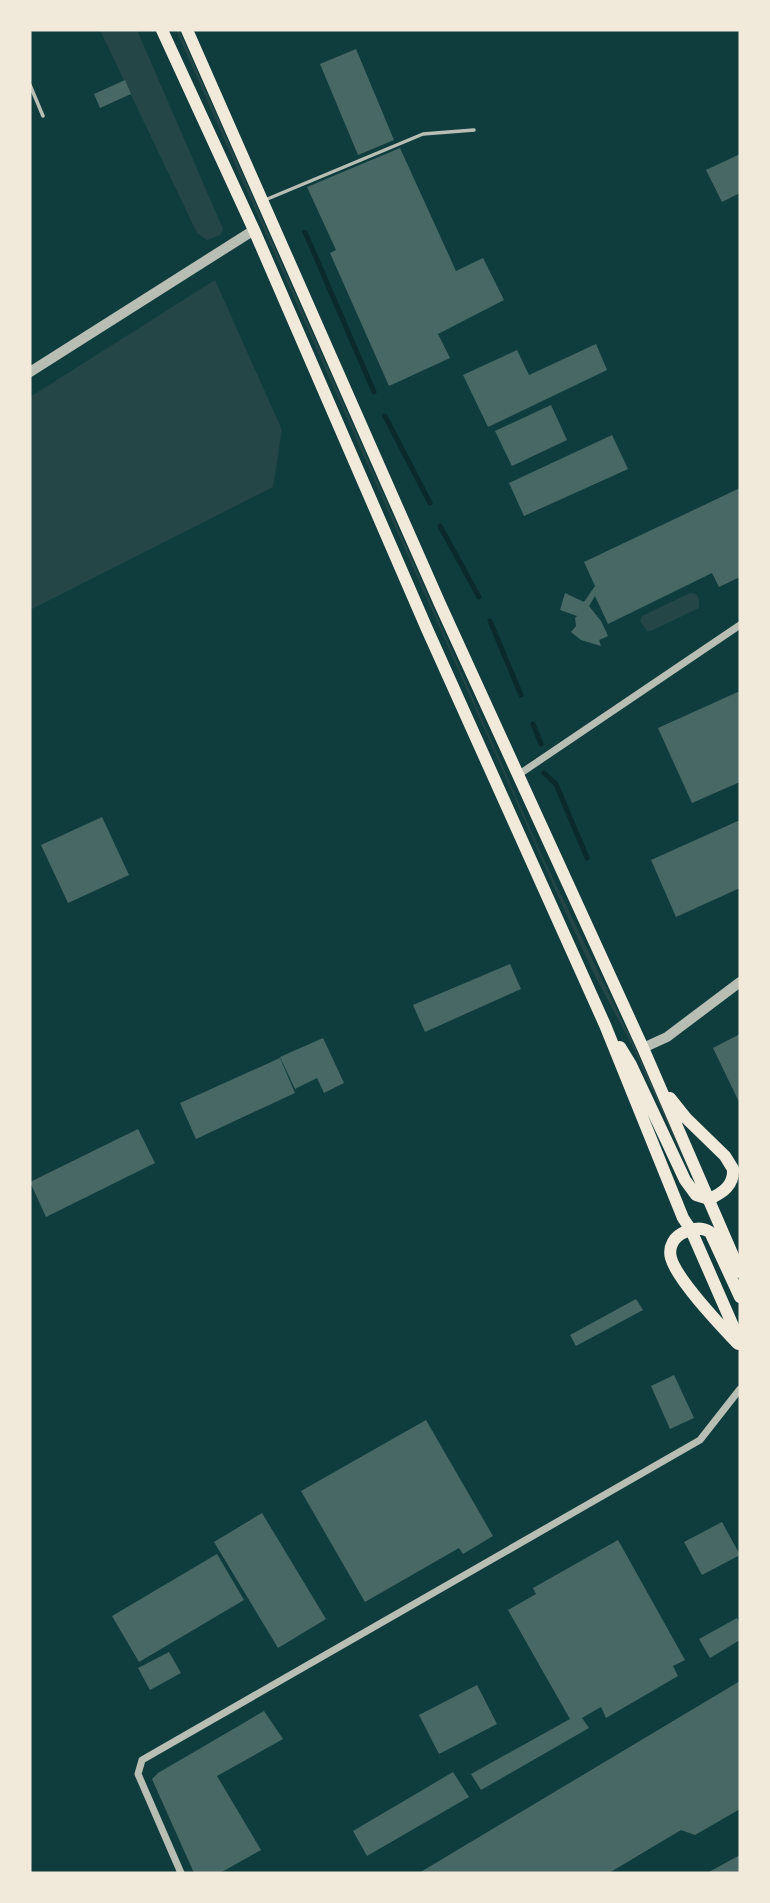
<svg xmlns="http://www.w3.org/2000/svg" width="770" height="1903" font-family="Karla,sans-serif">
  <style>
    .green { fill: #244646 }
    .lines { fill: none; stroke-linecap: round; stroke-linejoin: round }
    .stream { stroke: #0a2a2b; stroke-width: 5 }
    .building { fill: #486865 }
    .service { stroke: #b8beb3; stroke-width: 3.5 }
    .minor { stroke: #b8beb3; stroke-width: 7 }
    .tertiary { stroke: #b8beb3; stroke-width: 10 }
    .trunk { stroke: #f1e9da; stroke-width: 12 }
  </style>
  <rect width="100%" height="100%" fill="#0f3d3e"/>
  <path class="green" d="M100,30H137L223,229L220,235L207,240L197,233Z
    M176,30H179L544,860L633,1043L691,1171H689L631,1043L595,976L558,896Z
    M215,280L282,430L273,487L30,610V397Z
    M690,593L696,594L699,599V608L653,630L647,631L640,621L642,616Z"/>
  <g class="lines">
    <path class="stream" d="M305,232L374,392
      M385,416L430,503
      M440,526L479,597
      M490,621L521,695
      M533,724L541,744
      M544,773L556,784L587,858"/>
  </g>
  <path class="building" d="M356,49L394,140L358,155L320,64Z
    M125,80L131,94L100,108L94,94Z
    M400,148L456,271L483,258L504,300L438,334L450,358L389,386L330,253L336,250L307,187Z
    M740,154V193L722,202L706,170Z
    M596,344L607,370L488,427L463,375L517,350L529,375Z
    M551,405L567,440L512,466L495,431Z
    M612,435L628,469L524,516L509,483Z
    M740,488V577L719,587L712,573L608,624L595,596L589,606L601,621L608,636L599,640L601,646L581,640L571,632L576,626L575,618L577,616L560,610L565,593L584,602L595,586L584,562Z
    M740,691V782L692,803L658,728Z
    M102,817L129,875L68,903L41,845Z
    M740,820V888L676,917L651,860Z
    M510,964L521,989L425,1032L413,1005Z
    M740,1034V1104L713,1048Z
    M323,1038L344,1083L324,1093L317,1078L295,1089L280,1057Z
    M280,1058L295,1093L196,1139L180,1103Z
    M138,1129L155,1163L46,1217L30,1182Z
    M636,1299L643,1310L576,1346L570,1335Z
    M674,1375L694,1418L670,1429L651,1386Z
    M426,1420L493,1536L463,1554L459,1548L365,1602L301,1491Z
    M262,1513L326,1619L278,1648L214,1542Z
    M722,1522L740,1555L702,1575L684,1542Z
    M618,1540L685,1660L673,1666L678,1676L606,1718L601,1707L582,1718L589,1728L481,1790L471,1774L570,1719L508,1610L536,1594L533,1588Z
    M217,1554L244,1600L139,1662L112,1616Z
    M737,1618L740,1623V1640L710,1658L699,1639Z
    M169,1652L181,1673L150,1690L138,1668Z
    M740,1681V1809L695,1835L681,1830L609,1873H419Z
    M477,1685L497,1724L439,1754L419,1715Z
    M264,1711L283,1739L217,1776L261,1850L220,1873H194L152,1779L158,1773Z
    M453,1772L469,1797L367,1856L353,1831Z
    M740,1855V1873H707Z"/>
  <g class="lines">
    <path class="service" d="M30,85L43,116
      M265,200L423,134L474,130"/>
    <path class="minor" d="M518,775L740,625
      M181,1873L138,1774L142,1760L700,1440L740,1389"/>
    <path class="tertiary" d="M30,372L254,230
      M643,1048L667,1037L740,982"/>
    <path class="trunk" d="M162,30L254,230L427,629L605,1025L683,1218L691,1230L740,1342
      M187,30L440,604L643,1048L740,1272
      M620,1047L631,1065L685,1180L696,1195L709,1199C723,1193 734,1185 733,1169L725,1156L686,1118L670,1098
      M738,1344C721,1326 677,1280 671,1258C668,1247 674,1236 685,1232C694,1228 701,1227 710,1232L740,1297"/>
  </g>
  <rect width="770" height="1903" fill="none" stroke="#f1e9da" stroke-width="63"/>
</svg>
